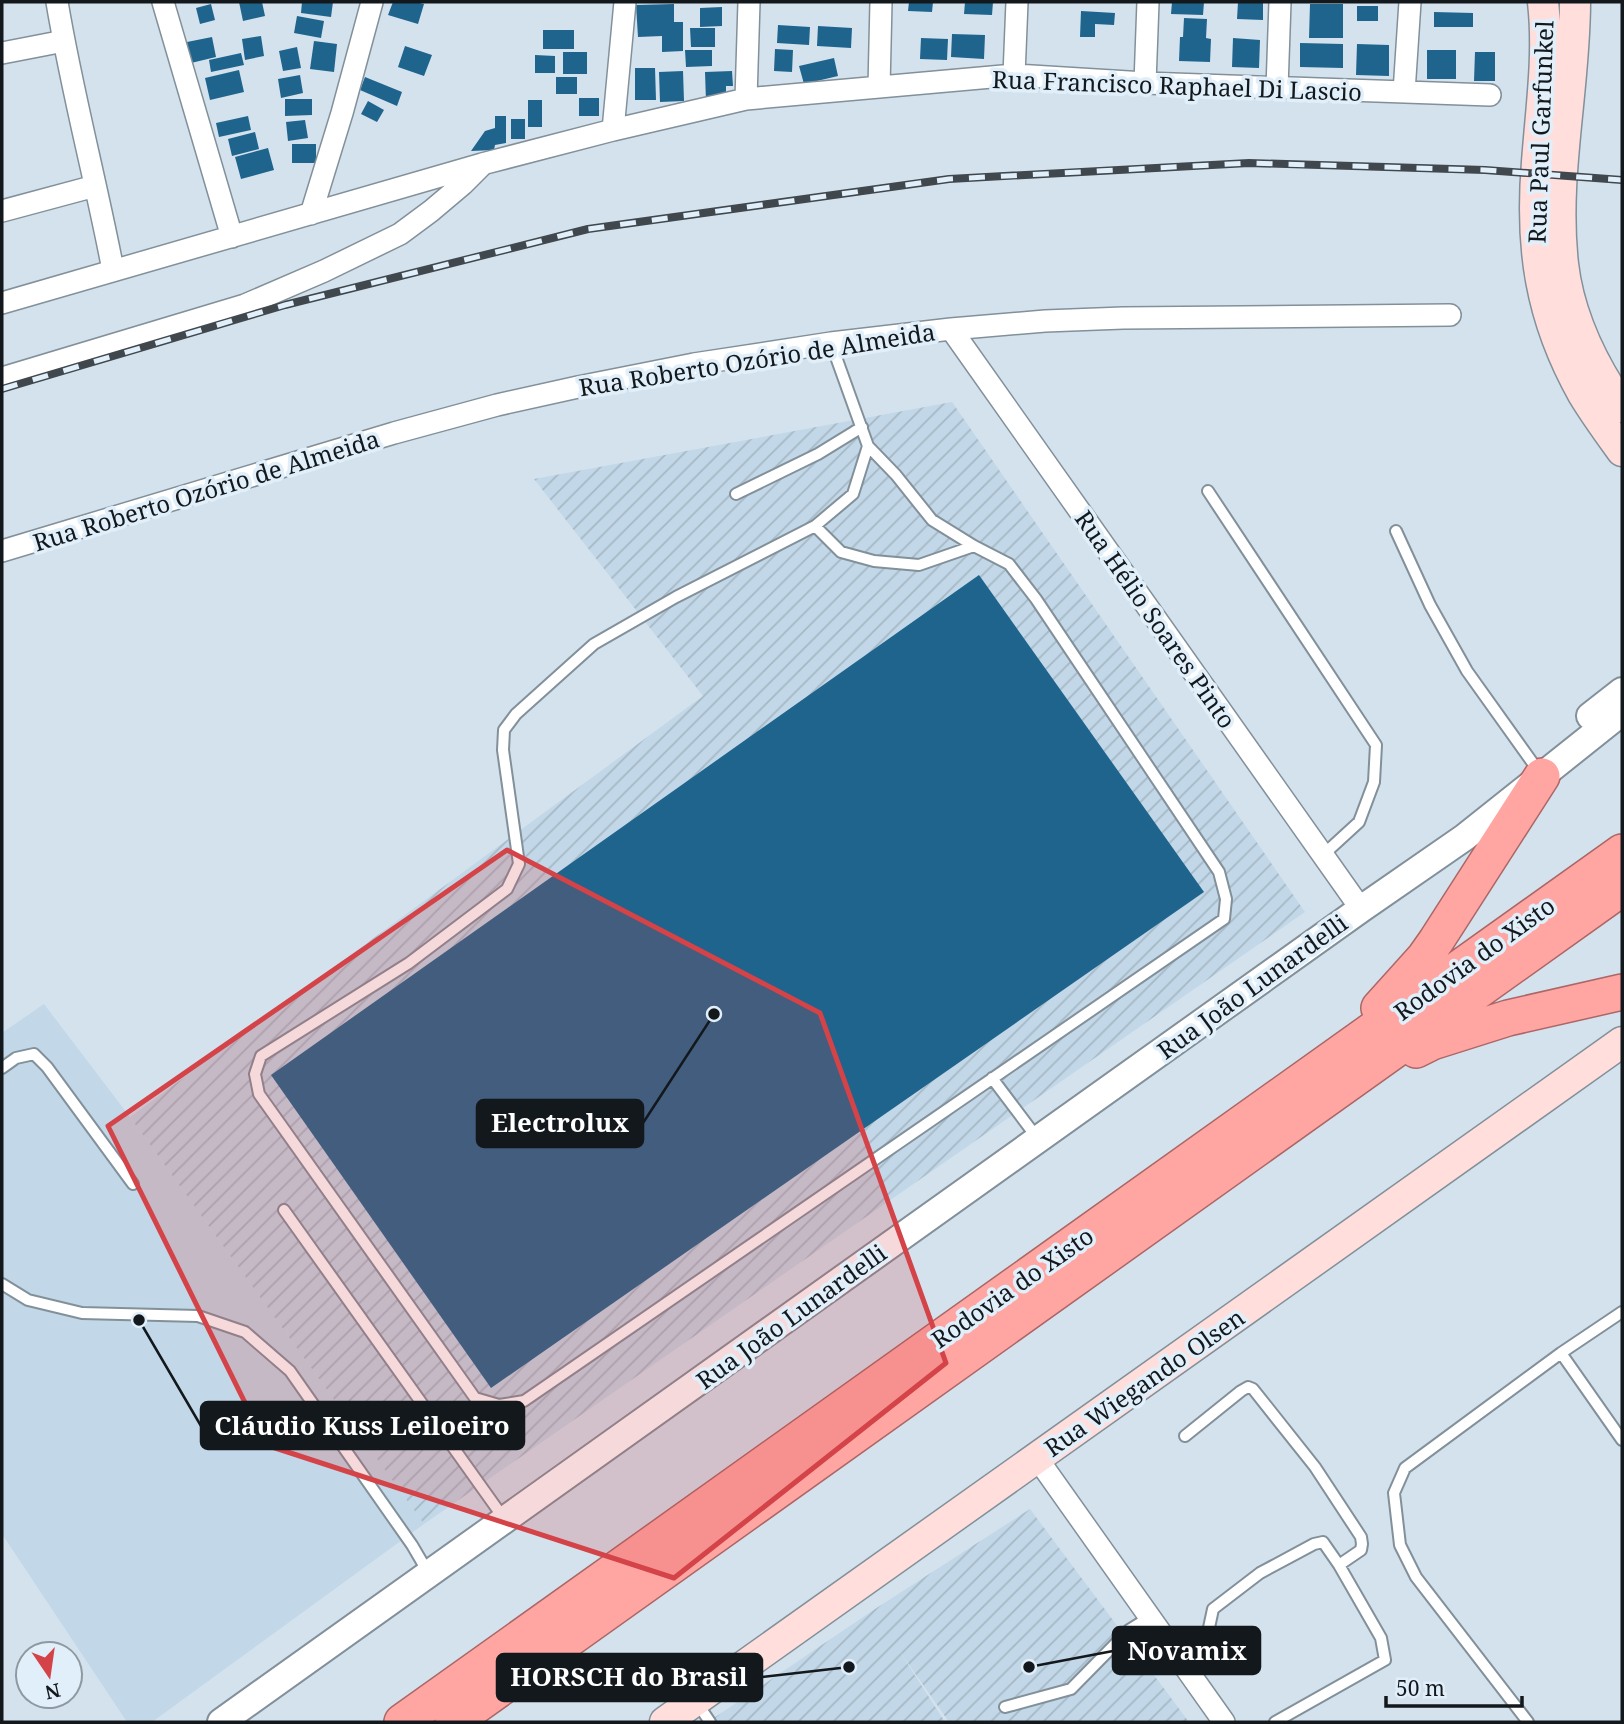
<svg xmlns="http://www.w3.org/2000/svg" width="1624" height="1724" font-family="'Noto Serif',serif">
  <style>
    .built { fill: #c2d7e7 }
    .industrial { fill: url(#industrial-furrows) }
    .building { fill: #1f648d }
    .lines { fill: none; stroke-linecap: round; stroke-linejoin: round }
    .service-casing { stroke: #82909a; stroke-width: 14 }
    .minor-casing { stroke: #82909a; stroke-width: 24 }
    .tertiary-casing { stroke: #82909a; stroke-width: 30 }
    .secondary-casing { stroke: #82909a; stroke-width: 33 }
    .trunk-casing { stroke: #ac6665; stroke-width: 38 }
    .service { stroke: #fff; stroke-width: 10 }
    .minor { stroke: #fff; stroke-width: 21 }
    .tertiary { stroke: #fff; stroke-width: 26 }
    .secondary { stroke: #ffdedc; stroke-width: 30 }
    .trunk { stroke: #ffa6a3; stroke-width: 35 }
    .rail-casing { stroke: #40474d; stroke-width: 8 }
    .rail { stroke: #e0effa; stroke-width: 5; stroke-dasharray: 16; stroke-linecap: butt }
    .marked { fill: #d34348; fill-opacity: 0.2; stroke: #d34348; stroke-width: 5; stroke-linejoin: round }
    .labels { text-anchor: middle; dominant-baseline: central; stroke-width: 7; stroke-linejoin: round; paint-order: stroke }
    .street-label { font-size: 24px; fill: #13181c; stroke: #e0effa }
    .leader { fill: none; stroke: #13181c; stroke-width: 2.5 }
    .callout-dot { fill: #13181c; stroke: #e0effa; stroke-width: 2.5 }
    .callout { fill: #13181c; stroke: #13181c; stroke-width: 2.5 }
    .callout-label { font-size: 26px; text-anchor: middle; font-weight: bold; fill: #fff }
  </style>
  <defs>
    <pattern id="industrial-furrows" width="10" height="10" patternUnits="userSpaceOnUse" patternTransform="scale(1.75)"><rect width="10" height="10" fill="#c2d7e7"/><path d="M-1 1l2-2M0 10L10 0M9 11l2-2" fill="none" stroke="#a6b8c6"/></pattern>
  </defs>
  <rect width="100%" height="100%" fill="#d3e2ed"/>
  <path class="built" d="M44,1004L130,1117L424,1524L152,1722H127L2,1534V1033Z"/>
  <path class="industrial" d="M952,402L1305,912L424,1524L130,1117L703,696L534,479Z
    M1030,1509L1189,1722H949L898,1649L945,1722H708L872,1611Z"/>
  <path class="building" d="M239,2H262L265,16L243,21Z
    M302,2H333L331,17L301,13Z
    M393,2H416L424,4L418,24L388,15Z
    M909,2H933L932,12L908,11Z
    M965,2H993L992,15L964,14Z
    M1172,2H1204L1203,15L1171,14Z
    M1238,2H1263V20L1237,19Z
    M211,4L215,20L200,24L196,8Z
    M674,4V22H683V51L662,52V36L638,37L636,5Z
    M1310,4H1343V38H1309Z
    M1357,6H1378V21H1357Z
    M722,7V26L700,27V8Z
    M1081,11L1115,13L1114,25L1095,24V37H1080Z
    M1434,12L1473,13V27H1434Z
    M297,16L324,21L321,38L294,33Z
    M1184,18L1207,19L1206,38L1211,39L1210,62L1179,61L1180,37H1183Z
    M778,25L810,27L809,45L777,43Z
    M818,26L852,28L851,48L817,46Z
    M690,28H715V47H691Z
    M543,30H574V49H543Z
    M952,34L985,35L984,59L951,57Z
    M261,36L264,56L245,60L242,39Z
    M212,37L216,57L191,63L187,42Z
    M921,38L948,39L947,60L920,59Z
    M1233,38L1260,40L1259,68L1232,67Z
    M314,41L337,44L334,72L310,69Z
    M1300,43L1343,44V68L1300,67Z
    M1357,44L1389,45V76L1356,75Z
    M405,46L432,55L424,76L398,67Z
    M297,47L301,68L283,71L279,51Z
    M775,49L793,50L792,72L774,71Z
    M685,50H712V66L686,67Z
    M1427,50H1456V79H1427Z
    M563,52H587V74H563Z
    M1475,52H1495V81H1474Z
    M241,53L244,65L211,72L209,60Z
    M535,55L555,56V73H535Z
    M834,58L838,76L804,84L799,66Z
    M635,68H655L656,100H635Z
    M239,70L244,92L210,100L205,78Z
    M683,71L684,101L660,102L659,72Z
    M732,71L733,86H726V101H706L705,72Z
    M300,75L303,93L281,98L278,79Z
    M365,77L402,92L397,106L360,90Z
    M556,77H577V94H556Z
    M579,98H599V116H579Z
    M285,99H312V115L285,116Z
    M528,100H542V127H528Z
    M368,101L384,110L377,122L361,114Z
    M248,116L251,130L219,137L216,123Z
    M495,116H506V143L495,145L494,150L471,151L485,131L495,128Z
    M511,119H525V139H511Z
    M305,120L308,138L288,141L286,122Z
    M255,132L259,149L232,156L228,139Z
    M292,144H316V163H292Z
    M268,148L274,170L241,179L235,157Z
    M979,575L1204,892L491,1388L271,1075Z"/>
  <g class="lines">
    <defs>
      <path id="service" d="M831,343L868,446L896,475L932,520L974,546L1009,564L1036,599L1219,872L1226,899L1224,919L524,1401L499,1405L475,1398L259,1094L255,1074L261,1056L409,963L507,889L519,864L503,750L504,730L516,714L594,644L676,597L815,526L853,494L868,446
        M1208,491L1376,745L1374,782L1359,822L1323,855
        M736,494L818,454L862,427
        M815,526L841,552L874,561L919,565L974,546
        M1396,531L1430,605L1467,671L1532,762
        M2,1068L16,1058L34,1054L47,1067L133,1184
        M992,1078L1038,1139
        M284,1210L505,1520
        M2,1284L28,1300L82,1313L198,1316L245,1332L290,1371L412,1545L429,1574
        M1561,1353L1622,1440
        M1185,1436L1241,1391L1248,1387L1253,1389L1315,1467L1361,1537L1362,1544L1361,1550L1339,1565
        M1188,1670L1207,1637L1213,1609L1260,1573L1314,1544L1323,1542L1339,1565L1381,1638L1385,1660L1275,1722
        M697,1703L710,1722
        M1005,1707L1071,1689L1129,1630L1150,1617
        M1528,1722L1416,1577L1400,1545L1394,1493L1405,1468L1561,1353L1622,1312"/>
      <path id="minor" d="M57,2C72,92 96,181 113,270
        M163,2L232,237
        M2,53L64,41
        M1014,75L1017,2
        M1145,83L1148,2
        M879,87L881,2
        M1277,88L1280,2
        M1404,92L1410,2
        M746,99L749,2
        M613,130L625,2
        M2,211L95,186
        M311,214L342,113L372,2
        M2,303L482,164L613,130L746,99L1014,75L1145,83L1490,95
        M951,329L1361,909
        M2,378L245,305L324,271L400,234L431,211L463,184L481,166
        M2,551L394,433L497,405L578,387L694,364L831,343L951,329L1045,321L1123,318L1450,315
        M1037,1458L1224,1722"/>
      <path id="tertiary" d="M1590,716L1622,691
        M221,1722L1361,909L1465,837L1622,712"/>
      <path id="secondary" d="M1543,2C1549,55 1541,108 1537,162C1530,247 1540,318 1583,394C1595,414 1609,433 1622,451
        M1575,2C1575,89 1553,176 1563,264C1569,316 1593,365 1622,407
        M665,1722L1622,1042"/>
      <path id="trunk" d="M1379,1008L1424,958L1436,941L1542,776
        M1416,1050L1432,1042L1508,1018L1622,992
        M402,1722L1622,852
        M453,1722L1622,888"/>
    </defs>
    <use href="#service" class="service-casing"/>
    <use href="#minor" class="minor-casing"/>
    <use href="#tertiary" class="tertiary-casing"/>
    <use href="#secondary" class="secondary-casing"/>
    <use href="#trunk" class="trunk-casing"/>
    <use href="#service" class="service"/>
    <use href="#minor" class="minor"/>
    <use href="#tertiary" class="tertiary"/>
    <use href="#secondary" class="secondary"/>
    <use href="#trunk" class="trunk"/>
    <defs>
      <path id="rail" d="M2,389L285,305L588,229L949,179L1249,163L1485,170L1622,180"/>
    </defs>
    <use href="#rail" class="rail-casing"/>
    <use href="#rail" class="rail"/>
  </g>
  <path class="marked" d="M507,850L820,1013L946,1363L674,1578L266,1445L108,1126Z"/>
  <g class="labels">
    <g class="street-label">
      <text transform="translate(1177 85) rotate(2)">Rua Francisco Raphael Di Lascio</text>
      <text transform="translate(1540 132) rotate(-88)">Rua Paul Garfunkel</text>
      <text transform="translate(757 359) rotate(-9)">Rua Roberto Ozório de Almeida</text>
      <text transform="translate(206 490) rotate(-17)">Rua Roberto Ozório de Almeida</text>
      <text transform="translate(1156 619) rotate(55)">Rua Hélio Soares Pinto</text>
      <text transform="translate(1474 958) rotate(-36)">Rodovia do Xisto</text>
      <text transform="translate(1252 986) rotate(-36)">Rua João Lunardelli</text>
      <text transform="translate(1012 1287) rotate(-35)">Rodovia do Xisto</text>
      <text transform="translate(791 1316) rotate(-36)">Rua João Lunardelli</text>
      <text transform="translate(1144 1382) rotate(-35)">Rua Wiegando Olsen</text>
    </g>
  </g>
  <path class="leader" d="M714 1014L643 1123M139 1320L201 1426M1029 1667L1113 1651M849 1667L762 1677"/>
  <g class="callout-dot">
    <circle cx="714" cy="1014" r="7"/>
    <circle cx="139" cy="1320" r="7"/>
    <circle cx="1029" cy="1667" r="7"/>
    <circle cx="849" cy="1667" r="7"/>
  </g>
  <g class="callout">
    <rect x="477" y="1100" width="166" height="47" rx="7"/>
    <rect x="201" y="1402" width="323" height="47" rx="7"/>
    <rect x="1113" y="1627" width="147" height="47" rx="7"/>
    <rect x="497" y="1654" width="265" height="47" rx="7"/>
  </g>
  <g class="callout-label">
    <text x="560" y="1132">Electrolux</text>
    <text x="362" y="1435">Cláudio Kuss Leiloeiro</text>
    <text x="1187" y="1660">Novamix</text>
    <text x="629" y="1686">HORSCH do Brasil</text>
  </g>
  <rect width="1624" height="1724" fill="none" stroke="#13181c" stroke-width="7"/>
  <g transform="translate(49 1675) rotate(167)"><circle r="33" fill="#e0effa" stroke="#8e99a1" stroke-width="2"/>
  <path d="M0-5L12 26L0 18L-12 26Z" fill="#d34348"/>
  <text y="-10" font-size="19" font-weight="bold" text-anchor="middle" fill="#13181c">N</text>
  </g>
  <path d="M1386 1696v10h136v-10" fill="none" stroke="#13181c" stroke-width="3.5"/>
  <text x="1396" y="1696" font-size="21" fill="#13181c" stroke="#e0effa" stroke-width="5" paint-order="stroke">50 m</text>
</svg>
